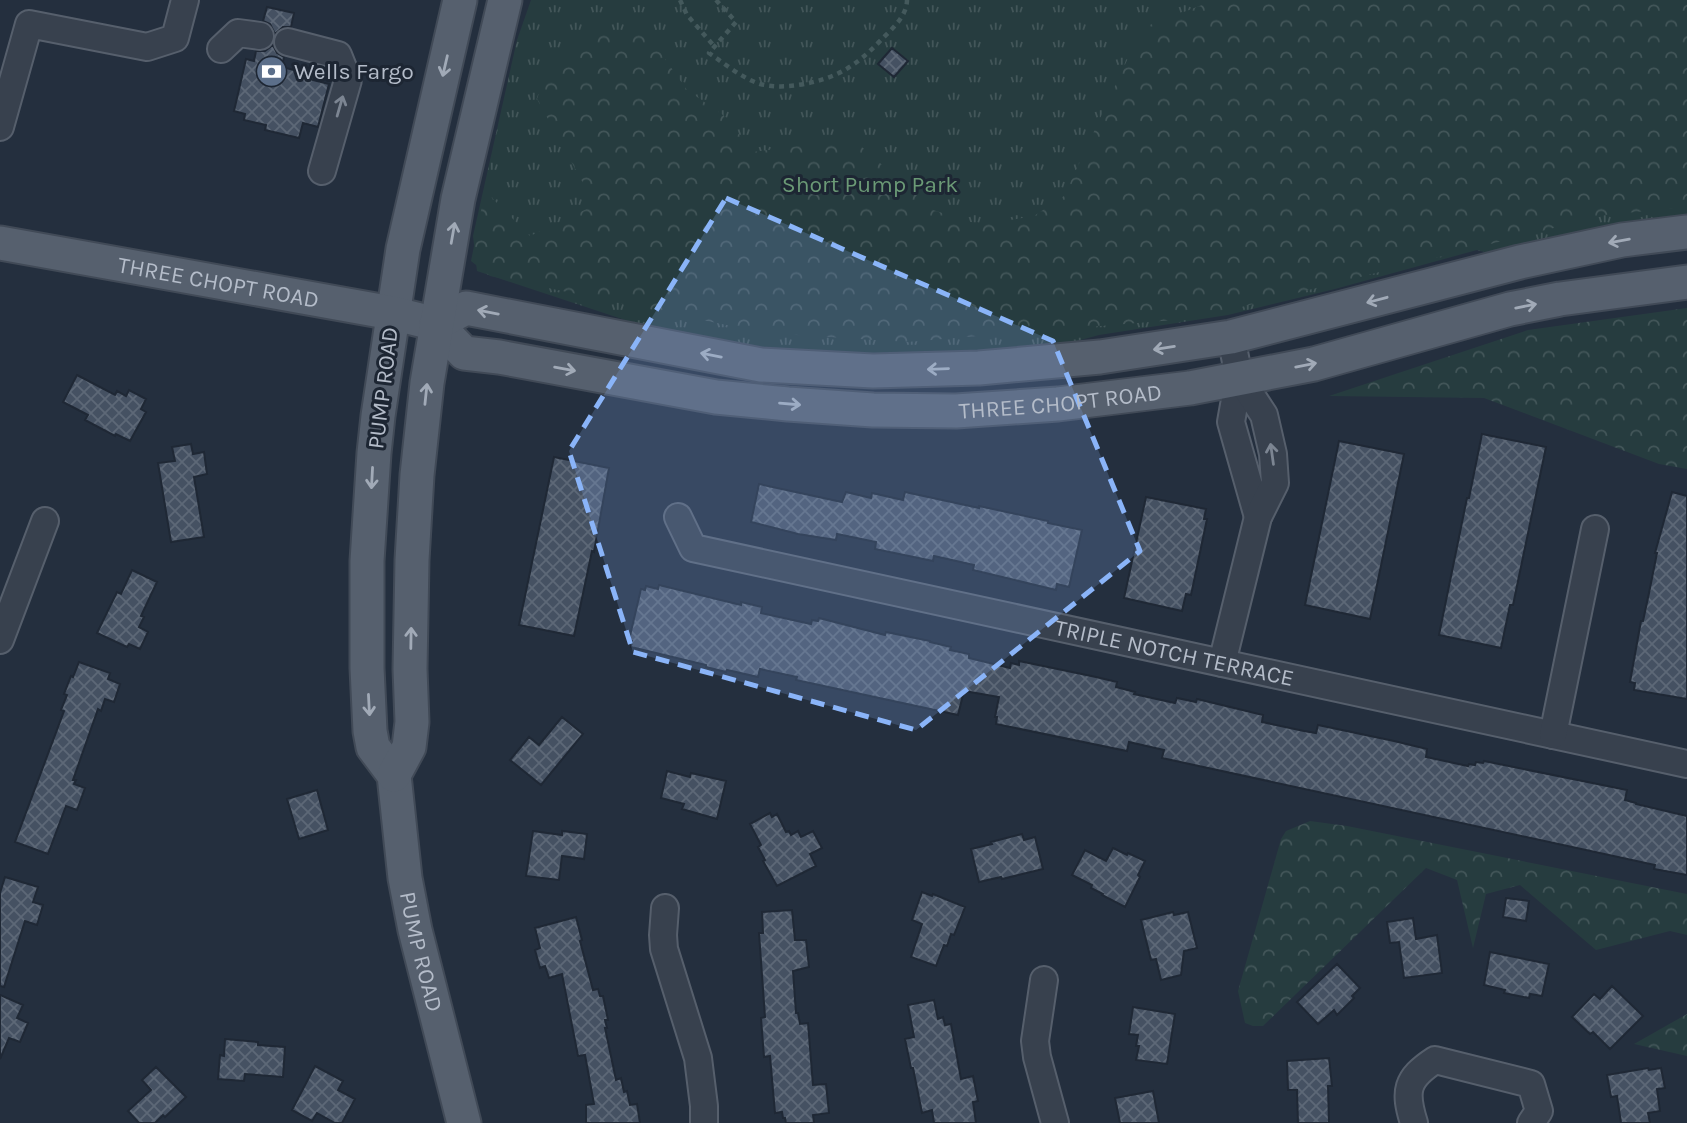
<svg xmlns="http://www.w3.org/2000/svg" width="1687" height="1123" font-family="Karla,sans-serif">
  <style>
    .grass { fill: url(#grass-tufts) }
    .forest { fill: url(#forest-crowns) }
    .building { fill: url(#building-cross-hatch); stroke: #1f2835; stroke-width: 2 }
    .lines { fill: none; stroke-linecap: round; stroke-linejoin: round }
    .minor-casing { stroke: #565f6c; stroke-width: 30 }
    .major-casing { stroke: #414a57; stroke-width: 37 }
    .path { stroke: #44595c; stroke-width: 4.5; stroke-dasharray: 5 5; stroke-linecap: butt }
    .minor { stroke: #38414e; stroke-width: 26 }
    .major { stroke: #56606e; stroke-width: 33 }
    .oneway { stroke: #a1aab7 }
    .oneway2 { stroke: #7c8592 }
    .marked { fill: #8ab4f8; fill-opacity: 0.2; stroke: #8ab4f8; stroke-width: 5; stroke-dasharray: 14 9; stroke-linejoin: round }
    .labels { text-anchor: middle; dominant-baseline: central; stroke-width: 6; stroke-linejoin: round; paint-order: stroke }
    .poi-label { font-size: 23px; fill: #b4bcc9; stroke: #1d2633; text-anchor: start }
    .park-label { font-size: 23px; fill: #6b9a76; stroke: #1d2633 }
    .street-label { font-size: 23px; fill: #b4bcc9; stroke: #1d2633 }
  </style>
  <defs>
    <pattern id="grass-tufts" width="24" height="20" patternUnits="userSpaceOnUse" patternTransform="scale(1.75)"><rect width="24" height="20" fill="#263c3f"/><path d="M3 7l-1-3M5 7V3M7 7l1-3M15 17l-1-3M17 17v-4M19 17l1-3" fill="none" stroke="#435659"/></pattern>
    <pattern id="forest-crowns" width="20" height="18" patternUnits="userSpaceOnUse" patternTransform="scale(1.75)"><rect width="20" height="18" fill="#263c3f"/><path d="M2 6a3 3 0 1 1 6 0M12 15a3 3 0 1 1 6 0" fill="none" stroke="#435659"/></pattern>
    <pattern id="building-cross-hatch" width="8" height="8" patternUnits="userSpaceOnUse" patternTransform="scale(1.75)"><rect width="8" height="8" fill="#455162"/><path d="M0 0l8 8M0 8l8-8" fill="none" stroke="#5d6877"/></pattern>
  </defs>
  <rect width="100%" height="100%" fill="#242f3e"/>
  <path class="grass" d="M531,0H1687V232L1520,262L1477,250L1335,289L1228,315L1099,335L979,368L761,365L477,271L473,236L517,40Z"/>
  <path class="forest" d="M1215,0H1687V207L1605,215L1198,318L907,342L765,333L490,276L471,261L485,191L530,236L595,205L537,99L548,66L584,37L645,31L687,90L723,115L753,152L853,139L933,210L980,225L1034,216L1064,196L1142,28Z
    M1687,308V469L1659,464L1484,398L1329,396L1528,330Z
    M1310,821L1347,826L1687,894V935L1670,931L1596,950L1520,885L1486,894L1473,948L1457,880L1426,868L1263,1026H1253L1245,1023L1238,991L1281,839L1286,831Z
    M1687,1014V1056L1634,1044Z"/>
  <path class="building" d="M267,7L294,13L291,27H283L275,34L270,24L263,21Z
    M273,45L277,53L284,57L282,67L314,75L313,80L329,84L318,127L303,123L299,138L265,130L266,125L244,120L245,114L234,111L246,59L254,61L256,51H265Z
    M892,48L908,61L894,77L878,64Z
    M77,375L115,395L117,391L126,396L129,390L146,399L141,409L146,412L130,441L116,434L115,436L85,420L88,415L63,402Z
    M1482,434L1546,447L1513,605H1510L1501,648L1439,635L1467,498H1469Z
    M1339,441L1404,454L1370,619L1305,605Z
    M191,444L193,454L204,452L207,474L194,477L204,537L171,542L158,463L175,461L172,447Z
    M554,457L609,468L594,552L592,551L574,636L519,625Z
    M759,484L842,502L846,492L871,498L872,493L903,500L905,492L979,508V506L1048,521V523L1082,530L1069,587L1057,584L1056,590L973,570L974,565L934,556L933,561L875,549L876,542L837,534L836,540L798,534L751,522Z
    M1672,492L1687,496V699L1634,690L1635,683L1630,682L1641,621H1643L1649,593L1657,553H1655Z
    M1146,497L1206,509L1204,519H1207L1191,595L1186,594L1182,611L1124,598Z
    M132,570L157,582L141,616L144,617L139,627L148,632L140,649L129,644L127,647L97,633L117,592L121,594Z
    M659,585L741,605V602L762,607L761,613L811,624L812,620L818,621L819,618L885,635L886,632L930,641V642L951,647L950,650L969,654V658L1010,668L1011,663L1019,665V661L1096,677L1117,682L1116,687L1135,692L1134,694L1175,703L1177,698L1196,702L1197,699L1263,715L1262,722L1304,731L1316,733L1318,725L1394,741L1427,749L1426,757L1468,766L1469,764L1475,765L1476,762L1483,763L1484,761L1627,790L1625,800L1636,803V804L1687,816V875L1654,869L1655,865L1162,758L1164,750L1129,742L1127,751L996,724L997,717H995L999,697L964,691L958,715L796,680L797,677L760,669L758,677L727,670L726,672L706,667V665L631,647L632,641L629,640L641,589L645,590L646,586L658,589Z
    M79,662L110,673L108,679L120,684L114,702L105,699L101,711L98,709L73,780H76L74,784L85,788L77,810L66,806L48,854L15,842L64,711L61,710L67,695L64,694L71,676L73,677Z
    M562,717L583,734L541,785L510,760L529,737L539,745Z
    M667,771L690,777L691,773L726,781L717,819L682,809L684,804L661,798Z
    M317,790L328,830L299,839L287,799Z
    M770,813L772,817L777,814L786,832L789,831L791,835L798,831L801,837L813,831L822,848L810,854L816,866L777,886L763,861L765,860L758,847L761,845L750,824Z
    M533,831L562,835V831L587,834L584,859L562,856L559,880L526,876Z
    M1022,834L1024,840L1035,837L1043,869L1002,879L1001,877L979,882L971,849L992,844L991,842Z
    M1113,848L1127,855L1128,853L1145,861L1138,875L1140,877L1125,907L1102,895L1103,894L1091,888L1092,885L1072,875L1085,850L1106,861Z
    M5,877L38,887L33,902L43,905L37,925L25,921L4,987L0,986V893Z
    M922,892L932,896L933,894L965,907L954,935L951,934L947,946L944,945L936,966L911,957L922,924L912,920Z
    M1506,898L1529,901L1526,921L1503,917Z
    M792,910L795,940H806L809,967L793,971L796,1013H798L800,1024L808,1023L813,1085L826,1084L829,1113L813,1115L814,1123H786L785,1118H783L782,1112L775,1113L770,1056L764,1057L761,1018L765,1017L759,933H763L762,912Z
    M1173,912L1174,915L1188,912L1197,948L1184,951L1181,975L1161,980L1156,959L1151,960L1141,920Z
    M576,917L582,940L580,941L593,990L598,989L600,996H603L608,1020H605L607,1028H605L616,1080L621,1078L624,1092L627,1091L630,1105L637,1104L640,1123H586V1105L594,1104L585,1055L578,1056L562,974L549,978L545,966L540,968L535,950L540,948L535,928Z
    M1413,918L1416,939L1437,935L1442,973L1404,978L1399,942L1390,943L1387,922Z
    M1490,952L1549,964L1542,996L1530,994L1529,998L1504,993L1505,990L1484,985Z
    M1337,964L1360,988L1352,996L1354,998L1337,1015L1334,1010L1318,1024L1297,1002Z
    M1612,986L1643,1016L1610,1049L1593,1032L1590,1034L1572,1017L1594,994L1600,999Z
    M0,995L23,1005L17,1018L28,1023L20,1042L9,1038L0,1059Z
    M934,1000L938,1019L943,1017L945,1025L951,1024L961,1079L973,1076L978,1101L973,1102L976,1123H934L932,1110L922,1113L913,1068H911L905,1039L914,1037L908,1005Z
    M1133,1007L1175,1014L1167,1064L1136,1060L1139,1046H1136L1138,1035L1129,1034Z
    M225,1039L258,1042V1045L285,1047L283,1077L245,1074L244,1081L218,1079L220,1055L224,1056Z
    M1329,1058L1332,1086H1328L1329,1123H1298L1297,1090H1288L1287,1061Z
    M315,1066L343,1081L338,1090L355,1099L342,1123H335L317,1113L312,1121L292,1110Z
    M156,1067L186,1097L165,1117L163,1115L155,1123H139L128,1111L151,1090L142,1080Z
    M1648,1068L1649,1070L1661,1068L1665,1088L1657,1089L1660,1111L1648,1113L1650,1123H1621L1617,1096L1611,1097L1607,1075Z
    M1153,1091L1159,1123H1120L1115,1098Z"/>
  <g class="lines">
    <defs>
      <g id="minor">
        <path d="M288,42L338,55L348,80L322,171"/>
        <path d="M221,49L238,33L260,36"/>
        <path d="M0,127L29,24L147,47L175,38L185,0"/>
        <path d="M1231,337L1239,377L1231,422L1258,517"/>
        <path id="s1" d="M678,517L693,548L1687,764"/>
        <path d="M0,640L45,521"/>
        <path d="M1222,663L1258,517L1275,483L1273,454L1264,415L1239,377"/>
        <path d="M1553,735L1595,529"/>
        <path d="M665,908L663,935L664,949L698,1058L704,1106V1123"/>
        <path d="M1044,980L1035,1041L1037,1057L1055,1123"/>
        <path d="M1414,1123C1404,1091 1406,1079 1435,1060L1531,1084L1539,1111L1531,1123"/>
      </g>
      <g id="major">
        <path id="s2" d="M460,0L403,249L378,416L374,453L367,561V668L370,731L373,747L394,775L405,878L415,930L464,1123"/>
        <path id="s3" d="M0,243L392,313L436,324L464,353L499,357L716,397L788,404L873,410L956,411L1058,404L1190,388L1314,364L1510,309L1560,299L1687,282"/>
        <path d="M436,324L466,308L761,365L873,371L979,368L1100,357L1231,337L1520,262L1622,240L1687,232"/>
        <path d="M394,775L409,747L412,722L410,669L412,560L417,475L427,383L458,199L505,0"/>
      </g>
    </defs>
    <use href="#minor" class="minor-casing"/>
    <use href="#major" class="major-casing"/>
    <path class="path" d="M680,0L687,15L715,47
      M716,0L736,22L709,53C725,64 742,78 760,84C773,87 785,87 798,85C836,79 855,67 881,40C892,29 907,16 907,0"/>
    <use href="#minor" class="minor"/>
    <use href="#major" class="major"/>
  </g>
  <defs><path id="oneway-shaft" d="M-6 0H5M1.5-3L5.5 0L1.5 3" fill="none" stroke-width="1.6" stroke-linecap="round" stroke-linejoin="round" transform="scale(1.75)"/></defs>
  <g class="oneway">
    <use href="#oneway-shaft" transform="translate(445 66) rotate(103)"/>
    <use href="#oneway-shaft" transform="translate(453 233) rotate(-80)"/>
    <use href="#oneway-shaft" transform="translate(1619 241) rotate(170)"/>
    <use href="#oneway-shaft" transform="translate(1377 300) rotate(165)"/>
    <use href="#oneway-shaft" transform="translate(1526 306) rotate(-11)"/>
    <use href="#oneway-shaft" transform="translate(488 312) rotate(-169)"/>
    <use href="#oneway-shaft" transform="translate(1164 348) rotate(171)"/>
    <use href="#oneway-shaft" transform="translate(711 355) rotate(-169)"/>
    <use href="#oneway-shaft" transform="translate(1306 365) rotate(-11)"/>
    <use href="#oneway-shaft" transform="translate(565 369) rotate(10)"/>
    <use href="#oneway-shaft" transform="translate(938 369) rotate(178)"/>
    <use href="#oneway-shaft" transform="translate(426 394) rotate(-84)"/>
    <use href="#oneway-shaft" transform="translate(790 404) rotate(5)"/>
    <use href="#oneway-shaft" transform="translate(372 478) rotate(93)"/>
    <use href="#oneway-shaft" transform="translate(411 638) rotate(-89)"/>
    <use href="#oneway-shaft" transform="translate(369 705) rotate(87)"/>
  </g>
  <g class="oneway2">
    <use href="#oneway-shaft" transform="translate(340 106) rotate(-74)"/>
    <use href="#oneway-shaft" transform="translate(1272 454) rotate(-98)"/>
  </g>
  <path class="marked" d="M726,198L1053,341L1140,551L916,730L633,652L569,451Z"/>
  <defs>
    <symbol id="bank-disc" viewBox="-11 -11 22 22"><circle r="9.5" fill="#5c6f8a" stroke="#1d2633"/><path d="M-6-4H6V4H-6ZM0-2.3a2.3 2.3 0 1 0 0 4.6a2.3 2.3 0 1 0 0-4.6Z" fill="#fff"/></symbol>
  </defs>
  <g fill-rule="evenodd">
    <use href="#bank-disc" x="254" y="54" width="35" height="35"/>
  </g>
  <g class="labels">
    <g class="poi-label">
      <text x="294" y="71">Wells Fargo</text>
    </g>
    <g class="park-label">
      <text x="870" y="184">Short Pump Park</text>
    </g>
    <g class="street-label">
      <text stroke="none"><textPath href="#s3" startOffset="222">THREE CHOPT ROAD</textPath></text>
      <text transform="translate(383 388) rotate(-83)">PUMP ROAD</text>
      <text stroke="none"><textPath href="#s3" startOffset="1085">THREE CHOPT ROAD</textPath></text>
      <text stroke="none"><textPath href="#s1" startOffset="527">TRIPLE NOTCH TERRACE</textPath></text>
      <text stroke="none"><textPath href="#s2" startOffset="970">PUMP ROAD</textPath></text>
    </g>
  </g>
</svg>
